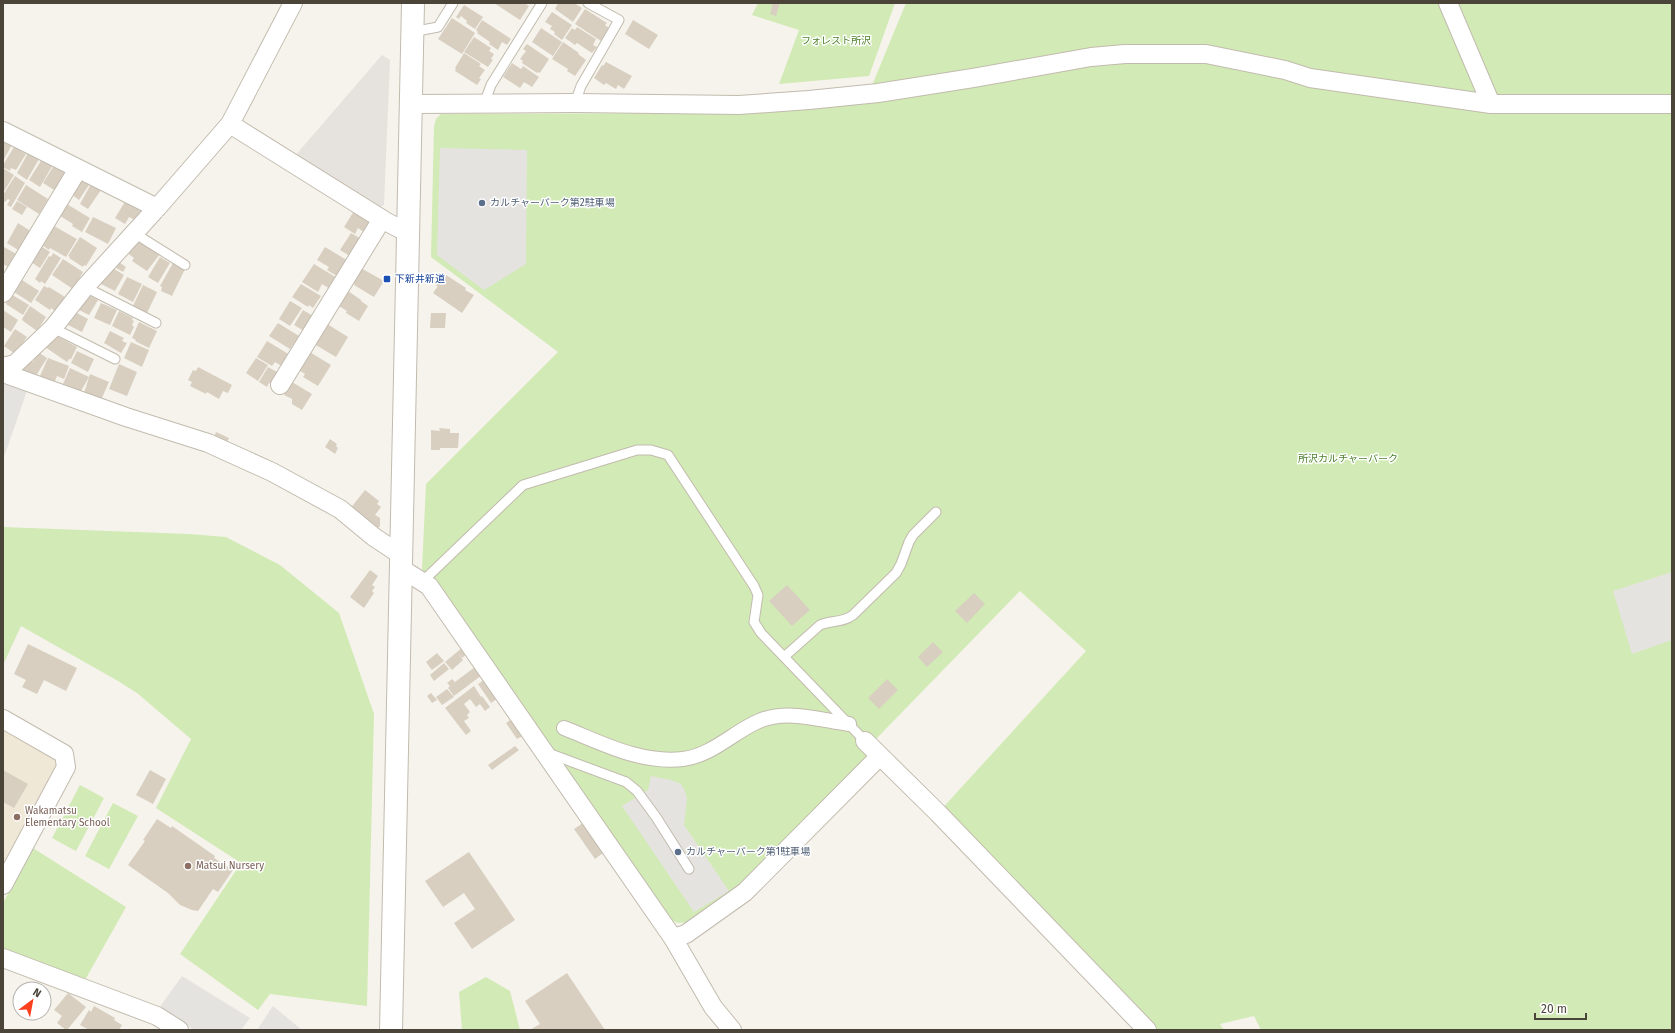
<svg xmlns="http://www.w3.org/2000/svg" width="1675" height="1033" font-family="'Fira Sans','Noto Sans JP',sans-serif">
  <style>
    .industrial { fill: #e6e2dd }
    .education { fill: #efe8d6 }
    .green { fill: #d2eab5 }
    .parking { fill: #e5e3e0 }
    .building { fill: #d8cfc1 }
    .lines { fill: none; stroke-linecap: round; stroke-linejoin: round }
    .service-casing { stroke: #c2bbae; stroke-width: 11 }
    .pedestrian-casing { stroke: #c2bbae; stroke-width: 16 }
    .minor-casing { stroke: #c2bbae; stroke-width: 20 }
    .tertiary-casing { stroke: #c2bbae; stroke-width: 24 }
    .service { stroke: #fff; stroke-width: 9 }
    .pedestrian { stroke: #fff; stroke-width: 14 }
    .minor { stroke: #fff; stroke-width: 18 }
    .tertiary { stroke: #fff; stroke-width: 22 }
    .service-dot { fill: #5c6f8a; stroke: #fff; stroke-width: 1.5 }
    .transit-dot { fill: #1a4fb4; stroke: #fff; stroke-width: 1.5 }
    .education-dot { fill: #8d6e63; stroke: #fff; stroke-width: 1.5 }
    .labels { text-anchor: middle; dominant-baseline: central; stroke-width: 3; stroke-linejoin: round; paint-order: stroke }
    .park-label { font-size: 10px; fill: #4a7f2a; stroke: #fff }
    .service-label { font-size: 10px; fill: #4e5e75; stroke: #fff; text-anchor: start }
    .transit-label { font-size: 10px; fill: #164399; stroke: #fff; text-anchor: start }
    .education-label { font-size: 10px; fill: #785e54; stroke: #fff; text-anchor: start }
  </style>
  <rect width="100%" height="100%" fill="#f6f3ec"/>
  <path class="industrial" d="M382,55L390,60L384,205L376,209L294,157Z"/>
  <path class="education" d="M3,727L55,757L60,768L3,867Z"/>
  <path class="green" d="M758,3H895L869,76L779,84L799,30L752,15Z
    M906,3H1672V1030H1261L1254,1016L1220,1024L1224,1030H1147L938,813L1086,651L1020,591L876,739L873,757L736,891L690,922L678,923L669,919L422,569L426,484L558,352L431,257L434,126L436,119L441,114L732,113L866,100Z
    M3,527L189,534L226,537L280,565L339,613L374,714L367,1006L270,994L258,1010L180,954L241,863L156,808L191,739L137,693L118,681L21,626L3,665Z
    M80,785L104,798L76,851L52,838Z
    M113,803L138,816L109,869L85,856Z
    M33,848L126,907L85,980L3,949V903Z
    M486,977L510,991L520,1030H462L459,992Z"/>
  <path class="parking" d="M440,148L527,150L526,264L484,290L437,255Z
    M3,379L28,388L3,460Z
    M1672,572V640L1632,654L1613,591Z
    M651,776L671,780L681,784L685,791L687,799L684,825L729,891L694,912L622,806L648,790Z
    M182,976L250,1018L241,1030H194L159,1008Z
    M273,1006L302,1030H257Z"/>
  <path class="building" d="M494,3H524L529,6L520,20Z
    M558,3H574L582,8L573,22L555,9Z
    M773,3H780L776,16L770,14Z
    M464,5L483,17L475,29L466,23L467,21L461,16L459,19L456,17Z
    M585,9L607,23L605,25L609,28L601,41L575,24Z
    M552,12L572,25L562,40L554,34L555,32L550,29L552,26L545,22Z
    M452,18L475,33L462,54L438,39Z
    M482,20L511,39L507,45L502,42L498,50L489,44L490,42L477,33L478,32L476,30Z
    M633,20L658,35L649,49L625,34Z
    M577,27L596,39L593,45L597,47L592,53L577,43L575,45L565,38L572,28L575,30Z
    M541,28L562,42L553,56L532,42Z
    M474,37L491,48L489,51L494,54L491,59L493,60L488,67L464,52Z
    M563,42L579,53L578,54L586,60L575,76L567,71L568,69L552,59Z
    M527,44L549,59L540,73L538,72L537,73L522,63L523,61L520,59L526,51L523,49Z
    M464,53L481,64L479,66L485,70L479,78L481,79L477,85L455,71L456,69L455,68Z
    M606,62L632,76L624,89L618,85L616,89L606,83L604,85L594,78L602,65L603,66Z
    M512,63L521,69L523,66L539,77L532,87L524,82L520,88L503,77Z
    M3,137L13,143L3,161Z
    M14,147L26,154L16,170L11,168L10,171L3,167V165Z
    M28,153L39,159L27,180L17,173Z
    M42,159L54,163L40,187L29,180Z
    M55,164L66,172L56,191L43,183Z
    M3,168L14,175L3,193Z
    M15,176L25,183L11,207L7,205L10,200L8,199L5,202L3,201V195Z
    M79,178L89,185L79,200L70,193Z
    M91,184L101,190L88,209L80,204Z
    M26,185L48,199L39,214L17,200Z
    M126,200L141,210L135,220L129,217L125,224L115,218Z
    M17,201L27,207L22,215L12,209Z
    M65,203L90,218L82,232L72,226L73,224L57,214Z
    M354,211L372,222L365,233L358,228L355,234L344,227Z
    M93,217L116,228L108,244L85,232Z
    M18,223L32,232L22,247L20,246L18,250L7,243Z
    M54,226L77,239L66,257L50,248L49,250L39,243L43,236L48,238Z
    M351,233L363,240L353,258L340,250Z
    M80,237L97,248L86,266L84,265L83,267L69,258L70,257L68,256Z
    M136,238L160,254L147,271L132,261L134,258L126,252Z
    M38,244L50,252L40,268L28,260Z
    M4,247L18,255L10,268L3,264Z
    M325,247L350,262L340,278L327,270L329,267L317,260Z
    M53,253L61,258L45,284L41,281L40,283L35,279L49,256L51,257Z
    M160,257L170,263L158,283L148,277Z
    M63,259L83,272L73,289L52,275Z
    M116,260L126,267L123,272L113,266Z
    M173,263L185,269L172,296L161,291L162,287L160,286Z
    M314,264L337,278L330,289L322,284L318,292L302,282Z
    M111,267L124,275L115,291L101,284Z
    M359,267L384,281L374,297L354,285L355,284L350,282Z
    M443,273L466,288L465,290L474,295L462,313L433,293L438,286L435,285Z
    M127,277L142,284L133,302L118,294Z
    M22,280L39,291L31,303L14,292Z
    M301,284L321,296L313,308L309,305L308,307L292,297Z
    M143,285L157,292L147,313L133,306Z
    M44,286L48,288L49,287L65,297L55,311L51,308L50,310L35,300Z
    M348,291L361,300V301L368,306L359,321L346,313L347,311L339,306Z
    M9,293L29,305L23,315L6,304L7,301L5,299Z
    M87,294L98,300L89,315L79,310Z
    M290,301L302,308L290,326L279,319Z
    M101,303L117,310L110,325L94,318Z
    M30,306L46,317L37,331L23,321L22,319Z
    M3,310L18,320L11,332L3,327Z
    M303,310L313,316L304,331L294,325Z
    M73,311L88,319L82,332L66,324Z
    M119,311L133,318L132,320L134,321L132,325L134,327L130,335L112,326Z
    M431,313H446L445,328H430Z
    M139,322L157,331L149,348L135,341L136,340L132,338Z
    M324,322L348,337L336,357L314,344Z
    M278,323L299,336L290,349L269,336Z
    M15,329L27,337L15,354L4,346Z
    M110,331L124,338L122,341L127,343L121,353L104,343Z
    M55,335L77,347L71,359H69L67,362L45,347Z
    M267,341L290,355L283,367L275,362L272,366L257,357Z
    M131,342L149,350L142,367L124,358Z
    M77,351L94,359L88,372L71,363Z
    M308,351L331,365L318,386L303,377L305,374L297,369Z
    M38,352L47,358L34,379L19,372L22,367L26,366L30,360L33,362Z
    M48,358L69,366L64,379L57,376L54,384L39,378Z
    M256,358L268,365L258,381L246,373Z
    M119,364L137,372L127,396L109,389Z
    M198,367L232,385L228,393L223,391L219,399L207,392L206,394L190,386L192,382L188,380L193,370L196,371Z
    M268,367L279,373L273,385L269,383L267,387L259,382Z
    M70,368L89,377L81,391L63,384Z
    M90,374L109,382L101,400L84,393Z
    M292,382L312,394L302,410L292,404V399L284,395Z
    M439,428L450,429V433H459L458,448H440V450H431V430L440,431Z
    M216,432L229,438L227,442L214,437Z
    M330,439L337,444L336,446L338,448L335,454L325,447Z
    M365,490L379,501L377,504L381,507L375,515L380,518V526L376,530L349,510Z
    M370,570L378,576L372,585L375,587L372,591L374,593L364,608L350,597Z
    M787,585L810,610L792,626L769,601Z
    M974,593L985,604L967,623L955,611Z
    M933,642L943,652L927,667L918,657Z
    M28,644L77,668L66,691L44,680L37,694L22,687L26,680L14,674Z
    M464,646L469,652L462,658L457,652Z
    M457,652L463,660L452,670L445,662Z
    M437,653L444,661L432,670L426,662Z
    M444,663L449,669L434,681L430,675Z
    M475,667L482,675L454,696L448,688L450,686L447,683L452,679L455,682Z
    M487,678L501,696L491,703L478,684Z
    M887,679L898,690L879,709L868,698Z
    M474,686L481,697L482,696L490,707L485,711L480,704L476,707L470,699L464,704L470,712L467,715L469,718L464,721L471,731L466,735L445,708Z
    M447,689L454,697L442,705L436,697Z
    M431,693L437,700L432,703L427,696Z
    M513,718L524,735L517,739L506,723Z
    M515,746L519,750L492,770L488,765Z
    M3,770L28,784L14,808L3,802Z
    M150,770L166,779L153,804L136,795Z
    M157,819L171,828L172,826L215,856L214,858L233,870L218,892L213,889L198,911L192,910L180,905L168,893L128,865L145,841L143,840Z
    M586,821L607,850L595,859L574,829Z
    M469,852L515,920L472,949L454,923L475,909L464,893L443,907L425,881Z
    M567,973L605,1030H530L540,1024L525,1001Z
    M68,993L86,1007L67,1030H66L57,1023L62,1016L54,1010Z
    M94,1006L115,1018L114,1020L122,1025L119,1030H89L80,1025L89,1010L91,1012Z"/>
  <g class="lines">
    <defs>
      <path id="service" d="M412,32L438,27L453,3
        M575,103L581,86L619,20L588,3
        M484,104L491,85L542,3
        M134,233L185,265
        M85,287L156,323
        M53,328L115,359
        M422,582L523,485L637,450H651L668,455L754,586L758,595L754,622L761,633L865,741
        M784,657L820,625C831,620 843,623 853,615L896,573L901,564L909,542L913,535L936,512
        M548,753L626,782L637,791L656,817L689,869"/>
      <path id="pedestrian" d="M564,728C602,743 641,764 683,759C713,755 733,732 759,721C787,709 820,720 849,724"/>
      <path id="minor" d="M1448,3L1491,104
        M411,104L575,103L739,105L809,100L878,93L973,78L1091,57L1125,54H1206L1285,70L1310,78L1491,104H1672
        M230,124L385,221L408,233
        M3,131L157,208
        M3,293L78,169
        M3,367L15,364L53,328L85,287L157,208L230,124L293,3
        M3,373L126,417L208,443L272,472L340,509L374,537L401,555
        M280,385L382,219
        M402,569L429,586L673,938L713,1007L732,1030
        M3,719L64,754L66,767L3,885
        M865,741L938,813L1147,1030
        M673,938L686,934L745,892L880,756
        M3,958L157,1016L179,1030"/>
      <path id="tertiary" d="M391,1030L413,3"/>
    </defs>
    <use href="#service" class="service-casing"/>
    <use href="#pedestrian" class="pedestrian-casing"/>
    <use href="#minor" class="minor-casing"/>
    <use href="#tertiary" class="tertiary-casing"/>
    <use href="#service" class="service"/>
    <use href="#pedestrian" class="pedestrian"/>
    <use href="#minor" class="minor"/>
    <use href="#tertiary" class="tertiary"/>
  </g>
  <g class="service-dot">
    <circle cx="482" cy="203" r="4"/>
    <circle cx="678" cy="852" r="4"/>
  </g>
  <rect class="transit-dot" x="383" y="275" width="8" height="8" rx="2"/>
  <g class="education-dot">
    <circle cx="17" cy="817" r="4"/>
    <circle cx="188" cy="866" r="4"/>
  </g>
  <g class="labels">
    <g class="park-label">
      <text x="836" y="41">フォレスト所沢</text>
      <text x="1348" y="459">所沢カルチャーパーク</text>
    </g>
    <g class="service-label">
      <text x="490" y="203">カルチャーパーク第2駐車場</text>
      <text x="686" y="852">カルチャーパーク第1駐車場</text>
    </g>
    <g class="transit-label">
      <text x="395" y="279">下新井新道</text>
    </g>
    <g class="education-label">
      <text x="25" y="811">Wakamatsu<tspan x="25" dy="12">Elementary School</tspan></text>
      <text x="196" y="866">Matsui Nursery</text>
    </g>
  </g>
  <rect width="1675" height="1033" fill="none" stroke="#4b4439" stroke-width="8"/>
  <g transform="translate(32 1001) rotate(32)"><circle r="19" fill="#ffffff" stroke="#b7b4b0"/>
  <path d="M0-3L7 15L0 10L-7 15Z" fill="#fc3f1d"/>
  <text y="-6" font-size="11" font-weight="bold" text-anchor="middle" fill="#4b4439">N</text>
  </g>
  <path d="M1535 1013v6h51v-6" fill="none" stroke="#4b4439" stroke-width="2"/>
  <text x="1541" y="1013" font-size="12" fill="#4b4439" stroke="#ffffff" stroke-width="3" paint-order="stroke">20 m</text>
</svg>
